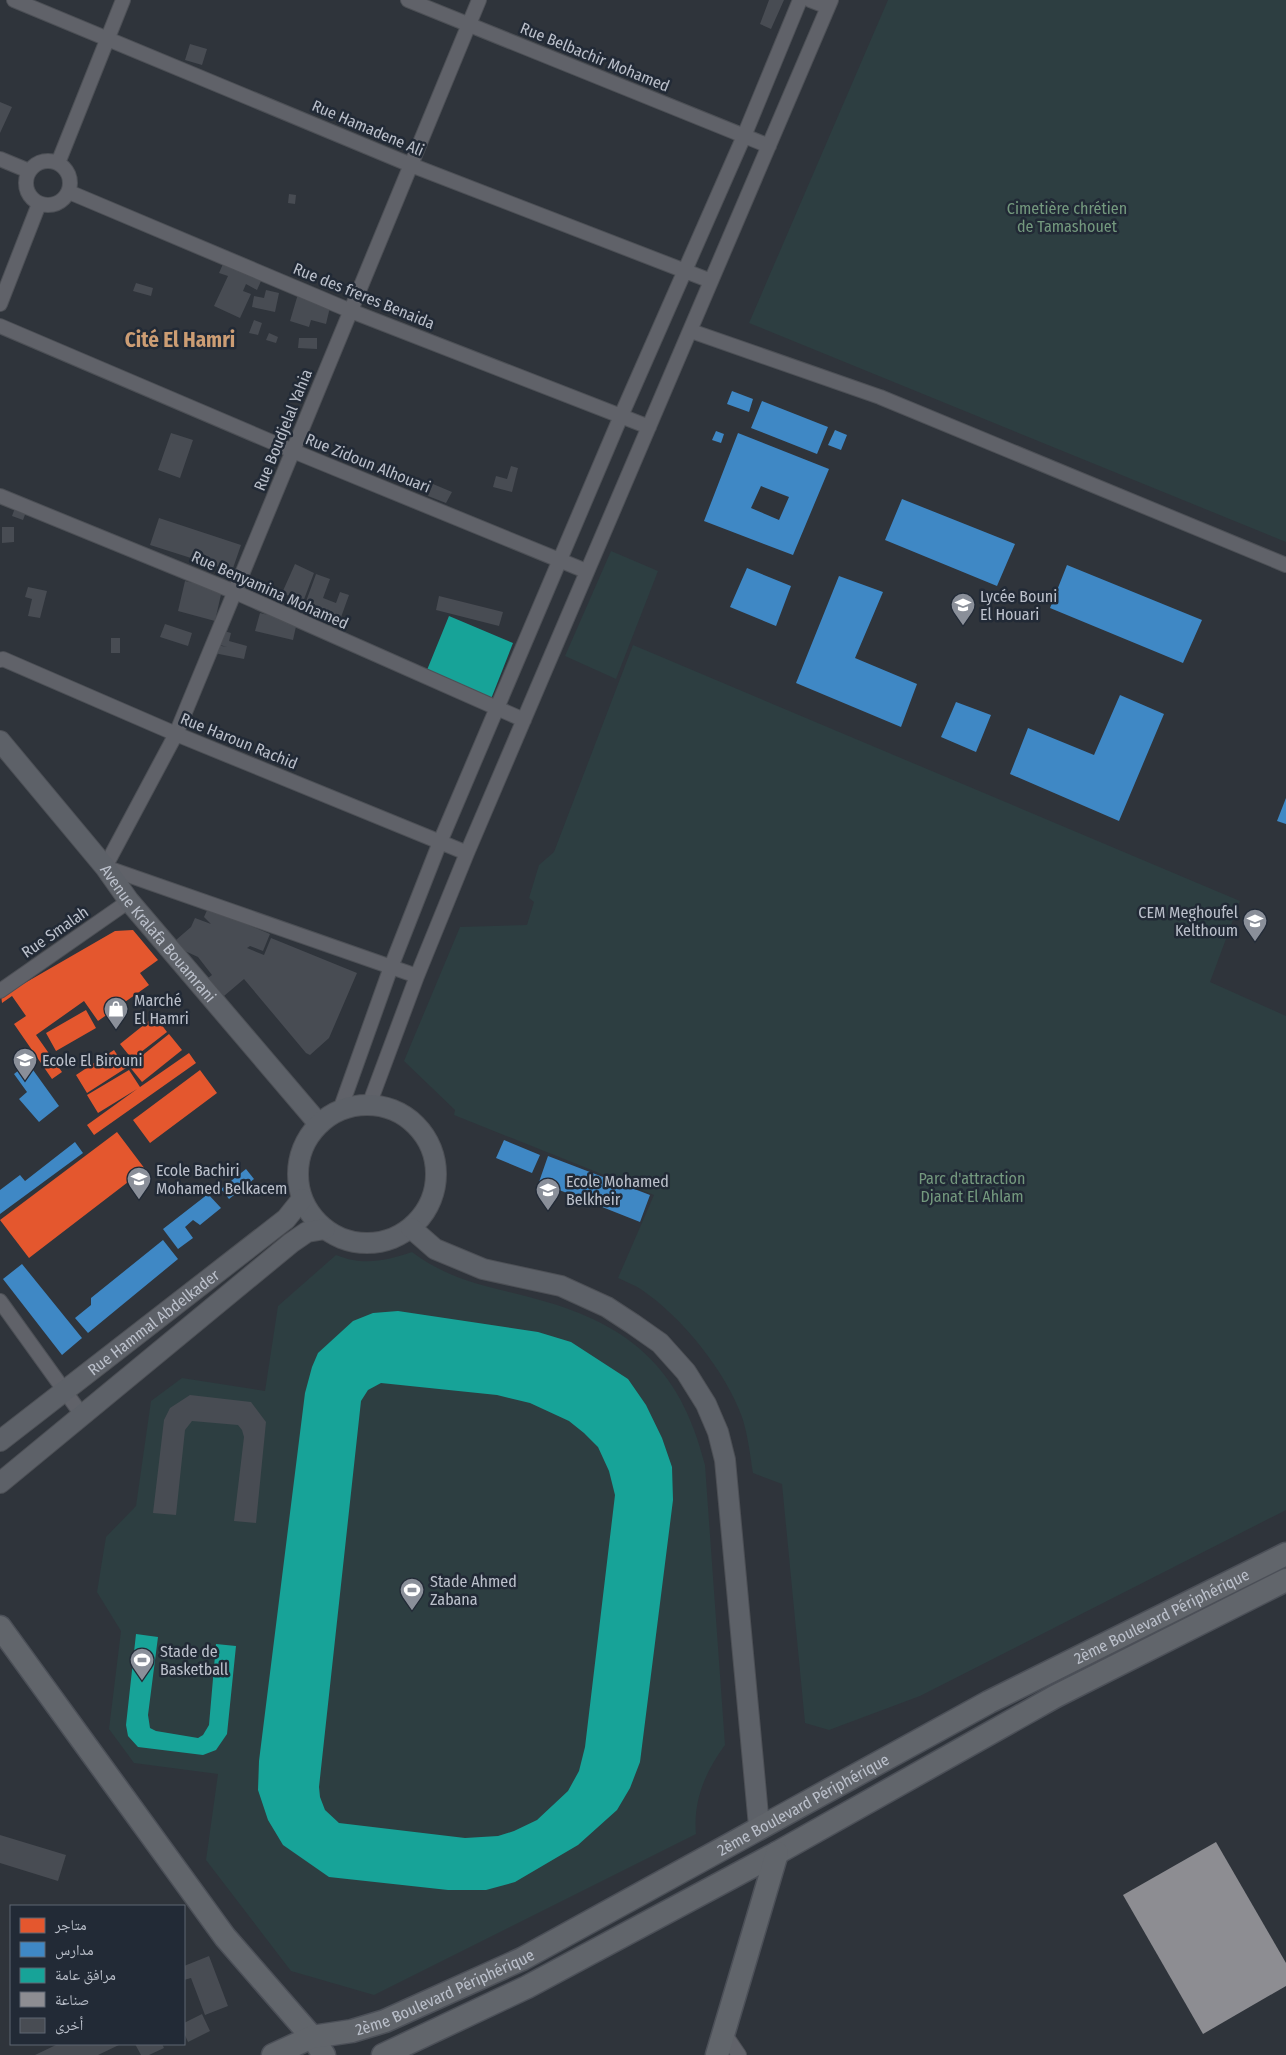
<svg xmlns="http://www.w3.org/2000/svg" width="1286" height="2055" font-family="'Fira Sans Condensed','Noto Naskh Arabic',sans-serif">
  <style>
    .green { fill: #2d3e41 }
    .shops { fill: #e4572e }
    .schools { fill: #3f88c5; fill-rule: evenodd }
    .public { fill: #17a398; fill-rule: evenodd }
    .industry { fill: #8d8d92 }
    .building { fill: #484c53 }
    .lines { fill: none; stroke-linecap: round; stroke-linejoin: round }
    .street-casing { stroke: #4d5056; stroke-width: 16 }
    .secondary-casing { stroke: #4d5056; stroke-width: 22 }
    .primary-casing { stroke: #4c5058; stroke-width: 25 }
    .street { stroke: #606269; stroke-width: 14 }
    .secondary { stroke: #5d6168; stroke-width: 20 }
    .primary { stroke: #61656b; stroke-width: 22 }
    .labels { text-anchor: middle; dominant-baseline: central; stroke-width: 5; stroke-linejoin: round; paint-order: stroke }
    .street-label { font-size: 16px; fill: #bbc0cb; stroke: #222a36 }
    .park-label { font-size: 16px; fill: #74997e; stroke: #222a36 }
    .poi-label { font-size: 16px; fill: #bbc0cb; stroke: #222a36; text-anchor: start }
    .district-label { font-size: 21px; font-weight: bold; fill: #cc9d74; stroke: #222a36 }
  </style>
  <rect width="100%" height="100%" fill="#2f343b"/>
  <path class="green" d="M888,0H1286V542L749,323Z
    M611,551L658,571L616,679L565,656Z
    M633,645L1240,901L1210,982L1286,1016V1510L920,1696L829,1730L805,1723L782,1484L753,1473C750,1455 748,1435 742,1417C726,1372 682,1317 642,1290C635,1285 626,1282 618,1278L654,1195L454,1115L455,1110L404,1061L460,927L527,925L534,902L529,898L539,865L554,852Z
    M412,1252C449,1280 486,1286 529,1297C627,1322 680,1365 705,1465L725,1745C705,1772 693,1801 696,1834L374,1995L291,1971L206,1860L218,1774L134,1763L109,1729L121,1631L97,1592L106,1537L136,1506L151,1401L182,1378L265,1391L278,1306L336,1255C363,1266 385,1261 412,1252Z"/>
  <path class="shops" d="M133,930L158,960L140,973L149,985L98,1021L84,1001L36,1035L62,1072L52,1079L14,1024L26,1016L12,996L2,1003L0,986L11,991L115,931Z
    M86,1010L96,1028L56,1051L46,1033Z
    M155,1016L167,1032L132,1059L120,1044Z
    M169,1034L182,1050L142,1082L129,1066Z
    M114,1050L126,1068L87,1093L76,1075Z
    M189,1053L196,1063L94,1135L87,1125L137,1089L98,1113L87,1095L129,1070L140,1087Z
    M200,1070L217,1093L150,1143L133,1120Z
    M117,1132L145,1169L29,1258L0,1220Z"/>
  <path class="schools" d="M732,391L753,399L749,412L727,404Z
    M762,401L828,427L817,454L751,428Z
    M835,430L847,435L841,450L828,445Z
    M716,431L724,434L721,443L712,440Z
    M738,433L829,469L793,555L704,521ZM761,486L789,497L779,520L751,508Z
    M902,499L1015,544L997,586L885,540Z
    M1067,565L1202,620L1183,663L1050,608Z
    M747,568L791,586L776,626L730,607Z
    M839,576L883,592L855,658L917,684L901,727L796,683Z
    M1120,695L1164,714L1119,821L1010,774L1028,728L1094,755Z
    M956,702L991,715L976,752L941,737Z
    M1286,798V824L1277,821Z
    M28,1063L59,1106L39,1122L19,1099L27,1092L14,1074Z
    M504,1140L540,1155L532,1173L496,1158Z
    M75,1142L83,1153L0,1214V1190L20,1175L25,1181Z
    M548,1156L650,1195L640,1222L539,1182Z
    M246,1169L254,1179L229,1199L221,1189Z
    M208,1194L221,1208L200,1225L193,1220L185,1227L193,1238L178,1249L163,1229Z
    M163,1240L178,1259L88,1333L75,1318L91,1305V1298Z
    M22,1264L82,1338L62,1355L3,1279Z"/>
  <path class="public" d="M449,616L513,643L491,699L427,670Z
    M398,1311L538,1332L571,1342L628,1379L646,1405L662,1438L672,1467L673,1500L640,1762L630,1788L617,1810L578,1845L515,1882L486,1890H448L329,1877L283,1845L268,1820L258,1790L259,1761L305,1393L312,1367L318,1353L353,1321L373,1313ZM381,1383L497,1395L530,1403L569,1421L584,1433L598,1447L609,1471L615,1495L585,1747L579,1771L568,1791L537,1820L514,1831L498,1836L465,1838L339,1823L325,1810L320,1797L319,1787L361,1401L368,1390Z
    M136,1634L158,1637L148,1715L150,1728L156,1731L198,1738L203,1735L209,1725L216,1644L236,1646L227,1734L216,1750L203,1755L138,1747L128,1736L126,1725Z"/>
  <path class="industry" d="M1216,1842L1286,1963V1986L1203,2034L1123,1895Z"/>
  <path class="building" d="M769,0H784L771,29L760,24Z
    M190,44L207,49L202,65L185,60Z
    M0,102L12,107L0,133Z
    M289,194L296,195L295,204L288,203Z
    M223,264L261,281L257,290L246,284L243,291L251,294L240,318L214,306L228,276L219,273Z
    M136,283L153,288L151,296L133,291Z
    M266,290L279,293L275,312L252,307L254,296L264,298Z
    M298,294L331,303L326,324L311,320L309,327L290,321Z
    M254,320L262,323L258,335L249,333Z
    M269,333L278,337L276,343L266,340Z
    M299,338H317V349L298,348Z
    M171,433L193,440L180,478L158,470Z
    M511,466L518,468L512,492L493,487L496,476L507,479Z
    M433,484L452,492L446,503L428,496Z
    M15,508L26,512L23,520L12,516Z
    M159,518L241,545L232,571L150,545Z
    M2,527H14V542L2,543Z
    M295,564L314,573L303,602L282,593Z
    M316,574L330,579L323,598L336,603L340,592L349,595L340,620L304,607Z
    M185,581L222,590L215,621L178,611Z
    M28,587L47,591L40,618L28,616L32,599L25,597Z
    M439,596L503,612L499,626L436,610Z
    M260,613L297,622L293,640L255,631Z
    M165,624L192,633L188,646L160,637Z
    M214,628L231,633L229,641L247,646L244,659L209,652L211,644L227,647L210,642Z
    M111,638H120V653H111Z
    M208,908L270,934L263,951L250,946L247,948L264,955L271,938L357,973L329,1038L310,1055L306,1053L244,979L224,996L208,978L212,975L198,957L185,951L176,940L191,927L195,918L211,924L204,917Z
    M190,1395L251,1402L266,1422L256,1523L234,1521L244,1437L242,1430L238,1425L192,1421L185,1430L176,1515L153,1513L164,1420L170,1408Z
    M0,1835L66,1855L58,1881L0,1863Z
    M209,1956L228,2006L205,2015L191,1978L184,1980V1966Z
    M202,2014L210,2031L188,2042L184,2033V2023Z
    M58,2044H121L98,2055H35Z
    M135,2044H162L164,2048L149,2055H141Z"/>
  <g class="lines">
    <defs>
      <path id="street" d="M14,0L411,165L711,281
        M408,0L769,146
        M810,0L828,7
        M0,159L29,171
        M26 183a22 22 0 1 1 44 0a22 22 0 1 1-44 0Z
        M58,163L123,0
        M69,192L351,311L649,427
        M0,304L39,204
        M0,326L293,451L586,571
        M691,331L880,397L1286,565
        M0,496L235,592L524,720
        M0,660L3,659L176,734L467,853
        M417,976L105,867L176,734L479,0
        M0,991L129,901
        M369,1105L417,976L467,853L831,0
        M340,1110L391,967L440,842L621,416L744,136L800,0
        M0,1301L82,1415
        M724,2033L739,2055"/>
      <g id="secondary">
        <path id="s1" d="M0,741L105,867L129,901L319,1124"/>
        <circle cx="367" cy="1174" r="69"/>
        <path d="M411,1228L435,1249L483,1269L561,1286L607,1307L633,1324L660,1343L686,1372L706,1404L718,1432L725,1460L759,1826"/>
        <path id="s2" d="M0,1441L286,1219L302,1199"/>
        <path d="M0,1483L291,1243L307,1232L325,1229"/>
      </g>
      <g id="primary">
        <path d="M0,1627L225,1937L312,2037L324,2055"/>
        <path id="s3" d="M273,2055L312,2037L352,2031L385,2021L522,1959L989,1702L1286,1554"/>
        <path d="M383,2055L527,1987L777,1853L1056,1696L1286,1580"/>
        <path d="M717,2055L777,1853"/>
      </g>
    </defs>
    <use href="#street" class="street-casing"/>
    <use href="#secondary" class="secondary-casing"/>
    <use href="#primary" class="primary-casing"/>
    <use href="#street" class="street"/>
    <use href="#secondary" class="secondary"/>
    <use href="#primary" class="primary"/>
  </g>
  <defs>
    <symbol id="school-pin" viewBox="-11 -11 22 30"><path d="M0 17L-7.5 6A9.5 9.5 0 1 1 7.5 6Z" fill="#8a8f99" stroke="#222a36"/><path d="M0-5L7-2L0 1L-7-2ZM-4 1L0 2.5L4 1V4Q0 6-4 4Z" fill="#fff"/></symbol>
    <symbol id="shop-pin" viewBox="-11 -11 22 30"><path d="M0 17L-7.5 6A9.5 9.5 0 1 1 7.5 6Z" fill="#8a8f99" stroke="#222a36"/><path d="M-5-2.5h2.3a2.7 3.5 0 0 1 5.4 0H5L5.5 6h-11ZM-1.5-2.5h3a1.5 2.3 0 0 0-3 0Z" fill="#fff"/></symbol>
    <symbol id="stadium-pin" viewBox="-11 -11 22 30"><path d="M0 17L-7.5 6A9.5 9.5 0 1 1 7.5 6Z" fill="#8a8f99" stroke="#222a36"/><path d="M0-5a6.5 5 0 1 0 0 10a6.5 5 0 1 0 0-10ZM-3.5-1.8h7v3.6h-7Z" fill="#fff"/></symbol>
  </defs>
  <g fill-rule="evenodd">
    <use href="#school-pin" x="949" y="591" width="28" height="38"/>
    <use href="#school-pin" x="1241" y="907" width="28" height="38"/>
    <use href="#shop-pin" x="102" y="995" width="28" height="38"/>
    <use href="#school-pin" x="11" y="1046" width="28" height="38"/>
    <use href="#school-pin" x="125" y="1165" width="28" height="38"/>
    <use href="#school-pin" x="534" y="1176" width="28" height="38"/>
    <use href="#stadium-pin" x="398" y="1576" width="28" height="38"/>
    <use href="#stadium-pin" x="128" y="1646" width="28" height="38"/>
  </g>
  <g class="labels">
    <g class="street-label">
      <text transform="translate(595 57) rotate(22)">Rue Belbachir Mohamed</text>
      <text transform="translate(368 128) rotate(23)">Rue Hamadene Ali</text>
      <text transform="translate(364 296) rotate(22)">Rue des freres Benaida</text>
      <text transform="translate(283 430) rotate(-68)">Rue Boudjelal Yahia</text>
      <text transform="translate(368 463) rotate(22)">Rue Zidoun Alhouari</text>
      <text transform="translate(270 590) rotate(24)">Rue Benyamina Mohamed</text>
      <text transform="translate(239 741) rotate(22)">Rue Haroun Rachid</text>
      <text transform="translate(55 932) rotate(-35)">Rue Smalah</text>
      <text stroke="none"><textPath href="#s1" startOffset="249">Avenue Kralafa Bouamrani</textPath></text>
      <text stroke="none"><textPath href="#s2" startOffset="194">Rue Hammal Abdelkader</textPath></text>
      <text stroke="none"><textPath href="#s3" startOffset="994">2ème Boulevard Périphérique</textPath></text>
      <text stroke="none"><textPath href="#s3" startOffset="589">2ème Boulevard Périphérique</textPath></text>
      <text stroke="none"><textPath href="#s3" startOffset="184">2ème Boulevard Périphérique</textPath></text>
    </g>
    <g class="park-label">
      <text x="1067" y="208">Cimetière chrétien<tspan x="1067" dy="18">de Tamashouet</tspan></text>
      <text x="972" y="1178">Parc d'attraction<tspan x="972" dy="18">Djanat El Ahlam</tspan></text>
    </g>
    <g class="poi-label">
      <text x="980" y="596">Lycée Bouni<tspan x="980" dy="18">El Houari</tspan></text>
      <text x="1238" y="912" text-anchor="end">CEM Meghoufel<tspan x="1238" dy="18">Kelthoum</tspan></text>
      <text x="134" y="1000">Marché<tspan x="134" dy="18">El Hamri</tspan></text>
      <text x="42" y="1060">Ecole El Birouni</text>
      <text x="156" y="1170">Ecole Bachiri<tspan x="156" dy="18">Mohamed Belkacem</tspan></text>
      <text x="566" y="1181">Ecole Mohamed<tspan x="566" dy="18">Belkheir</tspan></text>
      <text x="430" y="1581">Stade Ahmed<tspan x="430" dy="18">Zabana</tspan></text>
      <text x="160" y="1651">Stade de<tspan x="160" dy="18">Basketball</tspan></text>
    </g>
    <g class="district-label">
      <text x="180" y="340">Cité El Hamri</text>
    </g>
  </g>
  <rect x="10" y="1905" width="175" height="140" fill="#222a36" stroke="#5f6672"/>
  <rect x="20" y="1918" width="25" height="15" fill="#e4572e" stroke="#5f6672"/>
  <text x="55" y="1930" font-size="15" fill="#bbc0cb">متاجر</text>
  <rect x="20" y="1942" width="25" height="15" fill="#3f88c5" stroke="#5f6672"/>
  <text x="55" y="1955" font-size="15" fill="#bbc0cb">مدارس</text>
  <rect x="20" y="1968" width="25" height="15" fill="#17a398" stroke="#5f6672"/>
  <text x="55" y="1980" font-size="15" fill="#bbc0cb">مرافق عامة</text>
  <rect x="20" y="1992" width="25" height="15" fill="#8d8d92" stroke="#5f6672"/>
  <text x="55" y="2005" font-size="15" fill="#bbc0cb">صناعة</text>
  <rect x="20" y="2018" width="25" height="15" fill="#484c53" stroke="#5f6672"/>
  <text x="55" y="2030" font-size="15" fill="#bbc0cb">أخرى</text>
</svg>
